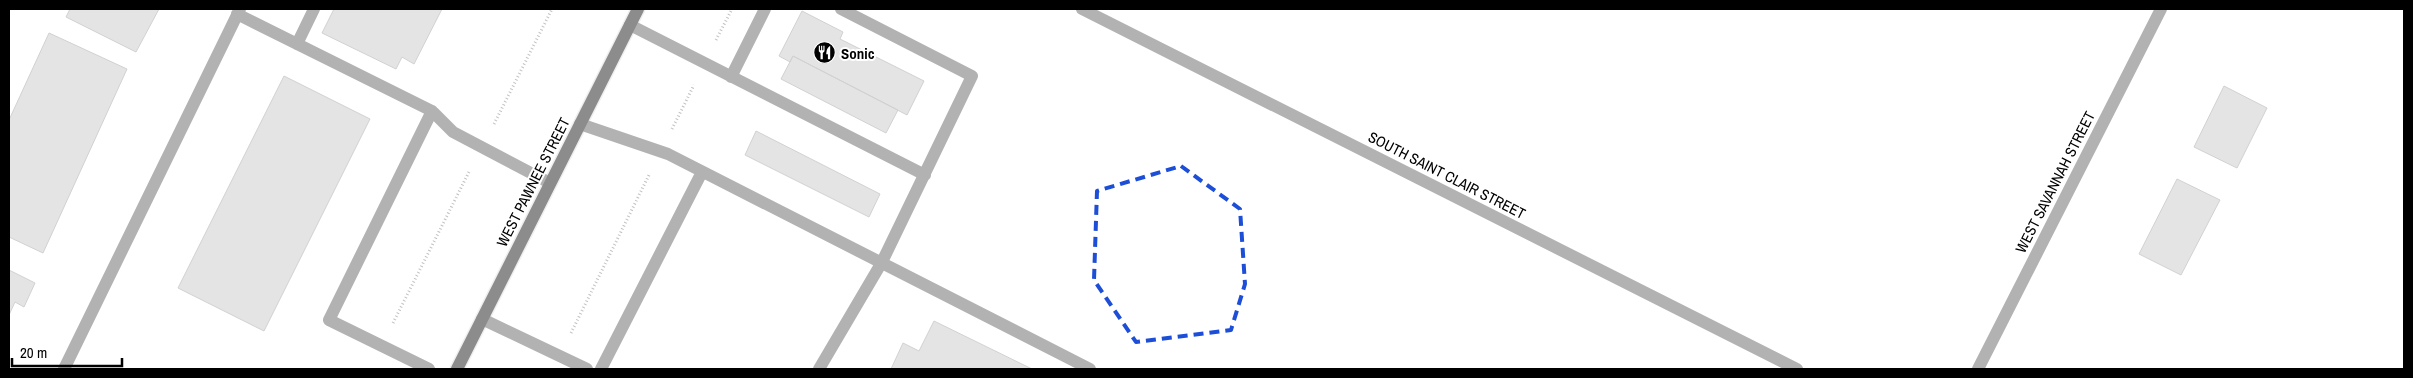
<svg xmlns="http://www.w3.org/2000/svg" width="2413" height="378" font-family="'Archivo Narrow',sans-serif">
  <style>
    .building { fill: #c4c4c4; stroke: #999 }
    .lines { fill: none; stroke-linecap: round; stroke-linejoin: round }
    .major-casing { stroke: #dbdbdb; stroke-width: 15 }
    .path { stroke: #777; stroke-width: 3; stroke-dasharray: 1 2.5; stroke-linecap: butt }
    .minor { stroke: #555; stroke-width: 12 }
    .major { stroke: #000; stroke-width: 12 }
    .marked { fill: none; stroke: #1d4ed8; stroke-width: 4; stroke-dasharray: 10 6; stroke-linejoin: round }
    .labels { text-anchor: middle; dominant-baseline: central; stroke-width: 4; stroke-linejoin: round; paint-order: stroke }
    .poi-label { font-size: 15px; font-weight: bold; fill: #000; stroke: #fff; text-anchor: start }
    .street-label { font-size: 15px; fill: #000; stroke: #fff }
  </style>
  <rect width="100%" height="100%" fill="#fff"/>
  <path class="building" d="M70,9H159L136,52L66,17Z
    M334,9H442L414,64L402,57L396,69L322,33Z
    M802,11L843,32L840,39L924,81L907,115L793,56L790,62L779,56Z
    M49,33L127,69L43,253L9,237V120Z
    M793,56L898,110L886,133L781,79Z
    M284,76L370,119L264,331L178,288Z
    M2224,86L2267,108L2237,168L2194,147Z
    M756,131L880,194L869,217L745,155Z
    M2177,179L2220,200L2181,275L2139,254Z
    M9,270L35,283L24,307L15,302L9,315Z
    M934,321L1032,369H891L903,343L919,351Z"/>
  <g class="lines">
    <defs>
      <path id="major" d="M457,369L638,9"/>
    </defs>
    <use href="#major" class="major-casing"/>
    <path class="path" d="M716,40L732,9
      M494,124L552,9
      M672,129L694,85
      M393,323L470,170
      M571,333L649,175"/>
    <path class="minor" d="M1082,9L1797,369
      M237,14L432,111L453,132L550,183
      M630,25L925,175
      M297,44L314,9
      M731,77L765,9
      M580,124L668,154L1090,369
      M482,319L587,369
      M64,369L240,9
      M429,369L329,320L432,111
      M601,369L702,172
      M819,369L882,262L972,76L841,9
      M1978,369L2161,9"/>
    <use href="#major" class="major"/>
  </g>
  <path d="M0 0H2413V378H0ZM1181,166L1240,209L1245,284L1231,330L1136,342L1094,280L1097,191Z" fill="#fff" fill-opacity=".55" fill-rule="evenodd"/>
  <path class="marked" d="M1181,166L1240,209L1245,284L1231,330L1136,342L1094,280L1097,191Z"/>
  <defs>
    <symbol id="restaurant-disc" viewBox="-11 -11 22 22"><circle r="9.5" fill="#000" stroke="#fff"/><path d="M-5-6h1v4h1v-4h1v4h1v-4h1v5L-1.5 .5V6h-2V.5L-5-1ZM5-6V6H3V1.5H1.5Q1.5-4 5-6Z" fill="#fff"/></symbol>
  </defs>
  <g fill-rule="evenodd">
    <use href="#restaurant-disc" x="812" y="40" width="25" height="25"/>
  </g>
  <g class="labels">
    <g class="poi-label">
      <text x="841" y="53">Sonic</text>
    </g>
    <g class="street-label">
      <text transform="translate(1447 175) rotate(27)">SOUTH SAINT CLAIR STREET</text>
      <text transform="translate(533 182) rotate(-63)">WEST PAWNEE STREET</text>
      <text transform="translate(2055 182) rotate(-63)">WEST SAVANNAH STREET</text>
    </g>
  </g>
  <rect width="2413" height="378" fill="none" stroke="#000000" stroke-width="20"/>
  <path d="M12 358v8h110v-8" fill="none" stroke="#000000" stroke-width="2.5"/>
  <text x="20" y="358" font-size="15" fill="#000000" stroke="#ffffff" stroke-width="4" paint-order="stroke">20 m</text>
</svg>
